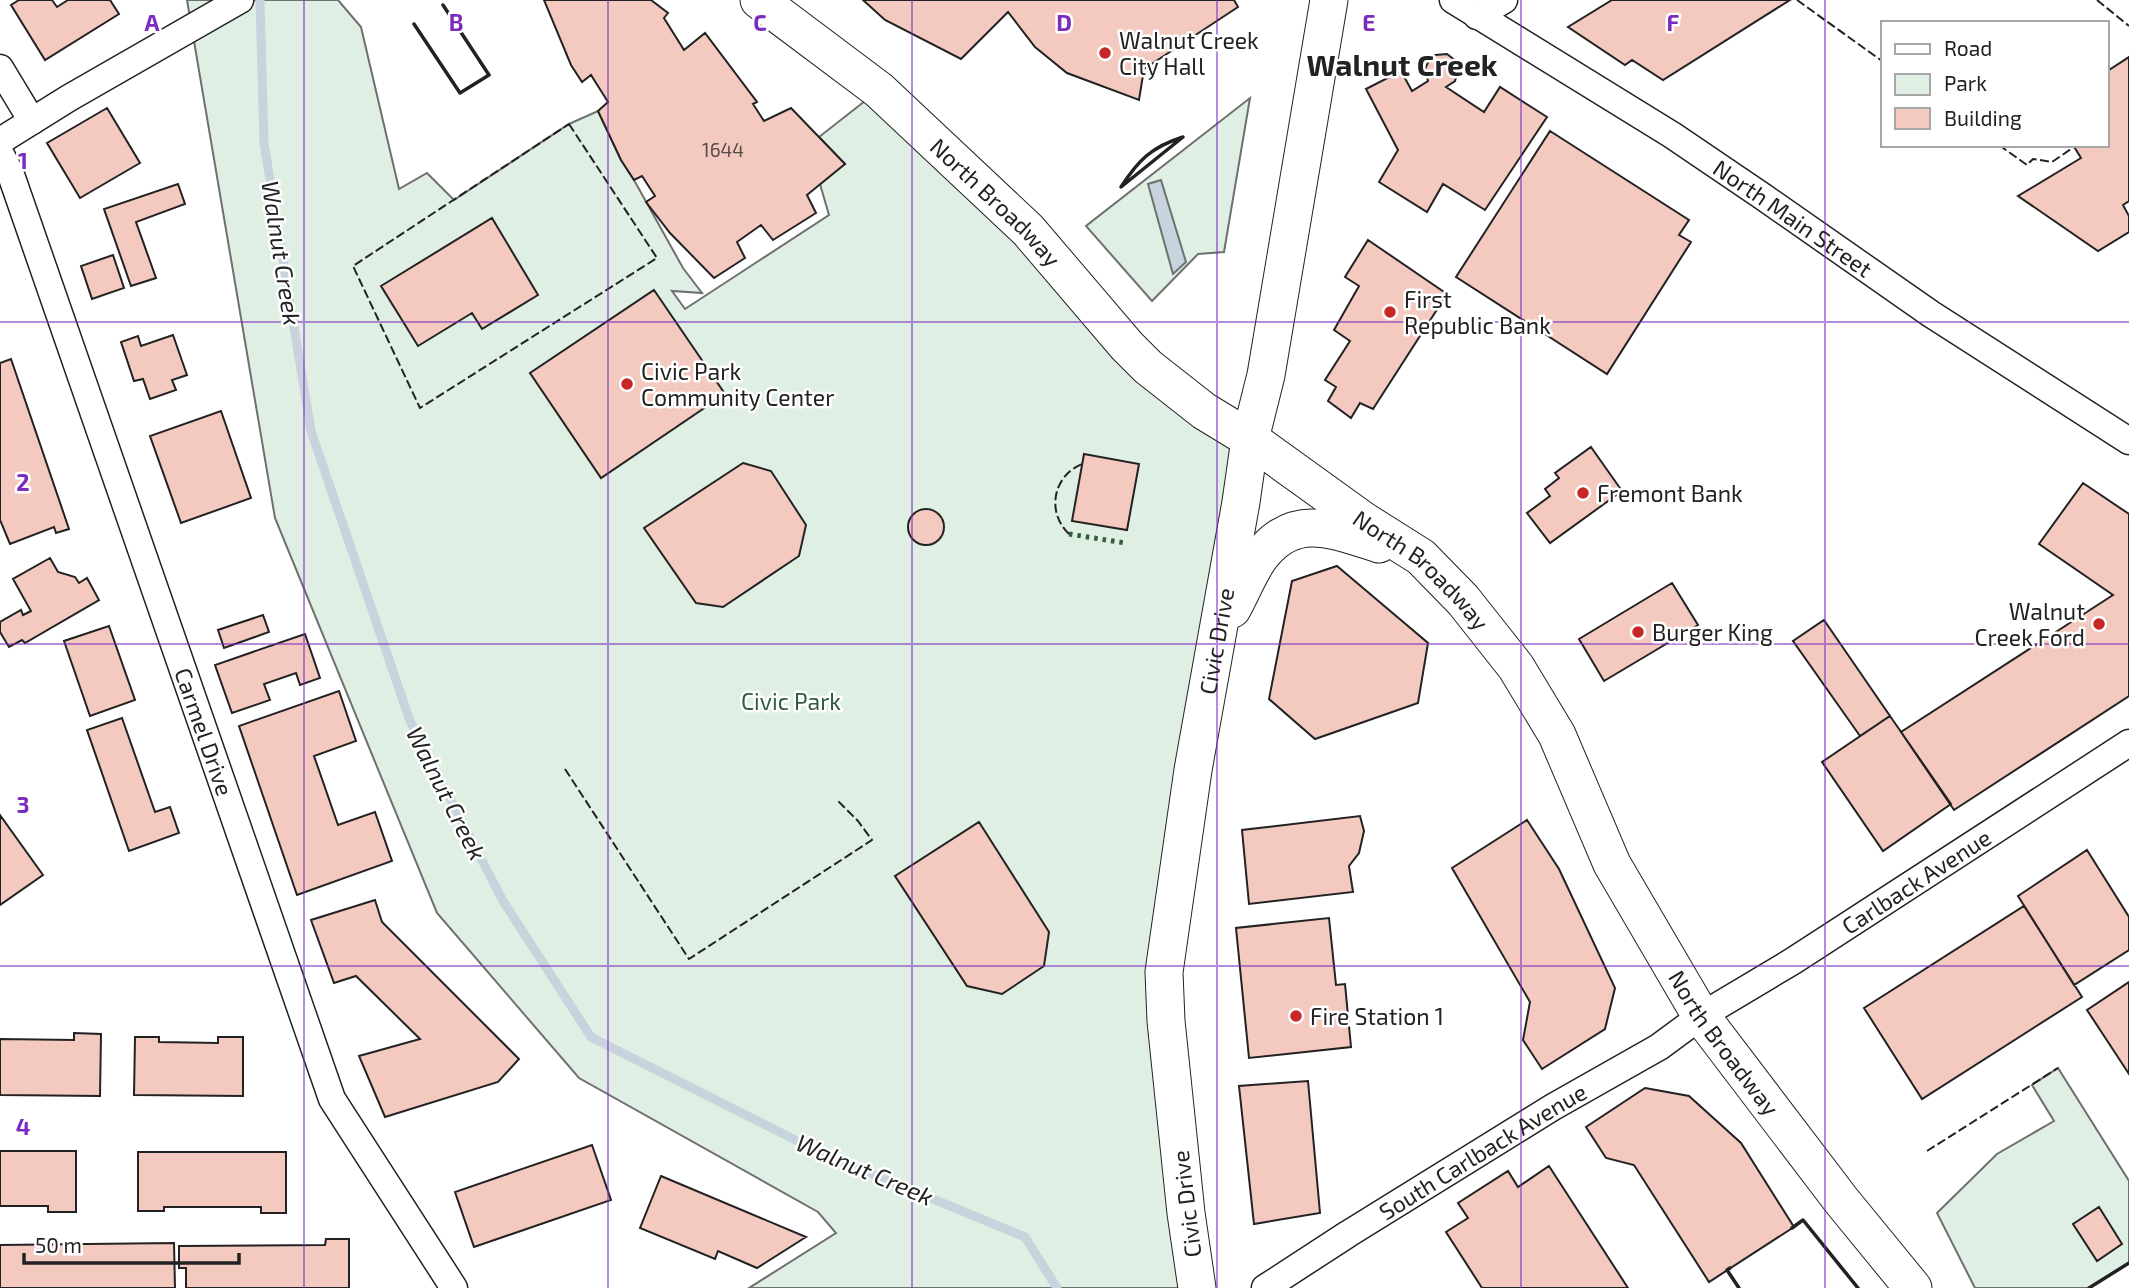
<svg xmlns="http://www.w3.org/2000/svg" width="2129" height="1288" font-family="'Exo 2',sans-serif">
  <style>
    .green { fill: #e0efe3; stroke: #6f6f6f; stroke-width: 2 }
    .water { fill: #c7d3dd; stroke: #6f6f6f; stroke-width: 2 }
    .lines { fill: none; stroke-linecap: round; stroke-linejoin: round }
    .stream { stroke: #c7d3dd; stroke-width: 9 }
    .building { fill: #f3c9c0; stroke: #222; stroke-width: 2 }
    .street-casing { stroke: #222; stroke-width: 29 }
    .secondary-casing { stroke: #222; stroke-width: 39 }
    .street { stroke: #fff; stroke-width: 26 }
    .secondary { stroke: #fff; stroke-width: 37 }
    .hedge { stroke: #2f5e38; stroke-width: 5; stroke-dasharray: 3.5 5; stroke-linecap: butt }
    .fence { stroke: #222; stroke-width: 2; stroke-dasharray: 9 3.5; stroke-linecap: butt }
    .wall { stroke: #222; stroke-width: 3.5 }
    .grid { fill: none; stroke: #7b2cbf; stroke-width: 2; stroke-opacity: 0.55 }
    .poi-dot { fill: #c62828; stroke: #fff; stroke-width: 2.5 }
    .labels { text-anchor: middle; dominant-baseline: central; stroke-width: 5; stroke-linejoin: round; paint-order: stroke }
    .number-label { font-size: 19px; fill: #564c4a }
    .poi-label { font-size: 23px; fill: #222; stroke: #fff; text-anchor: start }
    .street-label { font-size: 23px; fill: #222; stroke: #fff }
    .park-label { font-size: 23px; fill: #2f5e38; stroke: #fff }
    .water-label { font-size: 24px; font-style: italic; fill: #222; stroke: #fff }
    .district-label { font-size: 30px; font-weight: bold; fill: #222; stroke: #fff }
    .grid-label { font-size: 23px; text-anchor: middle; font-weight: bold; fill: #7b2cbf; stroke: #fff; stroke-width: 5; stroke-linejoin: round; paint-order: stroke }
  </style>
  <rect width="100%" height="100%" fill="#fff"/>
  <path class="green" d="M187,0H338L361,27L399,189L427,173L454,200L569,124L598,111L621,160L634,180L683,268L702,293L672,291L685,309L829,215L820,184L845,164L819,137L879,90L1250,439L1164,972L1197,1288H749L836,1233L818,1212L579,1078L437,913L275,518Z
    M1250,98L1224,252L1198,254L1152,301L1086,226Z
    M2058,1068L2129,1181V1263L2089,1288H1975L1937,1213L1997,1154L2054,1121L2032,1085Z"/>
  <path class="water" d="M1161,180L1186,262L1173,274L1148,184Z"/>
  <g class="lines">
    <path class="stream" d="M260,0L264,143L311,431L410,721L503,901L591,1037L817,1151L1025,1237L1057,1288"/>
  </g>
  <path class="building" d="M19,0H52L57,7L68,0H110L119,14L45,60L11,5Z
    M544,0H651L668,13L664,18L684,50L705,33L757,102L753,104L764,121L791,108L845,164L807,195L816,213L773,240L761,225L737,242L745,258L714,278L670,233L646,202L655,196L642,176L634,180L621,160L598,111L608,102L591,75L582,82L571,65Z
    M863,0H1234L1238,7L1144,69L1139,100L1067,73L1035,47L1008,12L961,59L885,20Z
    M1612,0H1790L1663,80L1632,60L1625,65L1568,27Z
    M1447,54L1456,61L1458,71L1455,81L1446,87L1484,112L1500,87L1547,117L1485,210L1443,184L1427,212L1379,182L1398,150L1366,89L1401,71L1412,91L1428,81L1425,69L1430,58L1435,55Z
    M2129,57V201L2123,205L2129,216V232L2098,251L2018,196L2081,158L2073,145H2106V72Z
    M107,108L140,163L80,198L47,143Z
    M1550,131L1689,220L1679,235L1691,242L1607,374L1456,277Z
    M178,184L185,204L136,222L156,278L131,286L104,209Z
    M492,218L538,295L482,329L472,313L418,346L381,286Z
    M1368,240L1447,294L1373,409L1360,403L1351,418L1328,401L1336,387L1325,380L1350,341L1334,330L1359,286L1345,277Z
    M113,255L124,288L92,299L81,266Z
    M654,290L725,394L601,478L530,373Z
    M173,335L187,375L172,380L176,390L150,399L143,379L134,381L121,342L138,336L141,346Z
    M11,359L69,529L56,533L54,527L10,544L0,520V363Z
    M221,411L251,498L181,523L150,436Z
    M1591,447L1622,491L1550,543L1527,513L1550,496L1545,489L1559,478L1555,473Z
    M1084,454L1139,464L1127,530L1072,521Z
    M743,463L771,471L806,525L799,556L723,607L696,603L644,528Z
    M2083,483L2129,514V696L1954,810L1901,732L2113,595L2039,544Z
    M908 527a18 18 0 1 1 36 0a18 18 0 1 1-36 0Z
    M50,558L58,572L75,577L79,583L87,578L99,600L25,643L22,640L9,647L0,632V622L21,610L23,615L31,611L13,579Z
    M1337,566L1428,643L1418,703L1315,739L1269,699L1292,581Z
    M1672,583L1698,625L1604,681L1579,639Z
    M263,615L269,632L224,648L218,630Z
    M1824,620L1890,716L1860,736L1793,641Z
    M109,626L135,700L90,716L64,641Z
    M305,634L320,678L300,685L296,673L264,684L270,700L232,713L215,665Z
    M339,691L356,741L314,756L338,825L375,812L392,861L297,895L239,726Z
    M1890,716L1951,804L1883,851L1822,762Z
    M122,718L155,812L170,807L179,833L129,851L87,730Z
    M0,815L43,875L0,905Z
    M1360,816L1364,831L1359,853L1349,866L1353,892L1249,904L1242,830Z
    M1527,820L1559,869L1615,988L1605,1029L1542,1069L1523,1040L1530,1002L1452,868Z
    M979,822L1049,932L1044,966L1002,994L967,986L895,876Z
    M2087,850L2129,917V950L2074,985L2018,896Z
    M375,900L382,922L519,1059L498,1082L385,1117L359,1056L420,1039L356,976L334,983L311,920Z
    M2024,906L2082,997L1922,1099L1864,1008Z
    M1329,918L1336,985L1345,984L1351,1047L1249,1058L1236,928Z
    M2129,982V1074L2087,1010Z
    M74,1033L101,1034L100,1096L0,1095V1039L74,1040Z
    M135,1037H159V1042L218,1043V1037H243V1096L134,1095Z
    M1308,1081L1320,1213L1254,1224L1239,1086Z
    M1645,1088L1689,1096L1741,1143L1794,1227L1709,1282L1634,1165L1606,1158L1586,1127Z
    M592,1145L611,1200L474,1247L455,1192Z
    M0,1151H76V1212H48V1206H0Z
    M138,1152H286V1213H261V1207H164V1211H138Z
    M1549,1166L1628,1288H1482L1446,1232L1468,1218L1458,1203L1508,1171L1518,1187Z
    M661,1176L806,1237L757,1268L718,1251L715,1259L640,1228Z
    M2099,1207L2122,1244L2097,1261L2073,1224Z
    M326,1239H349V1288H186V1268H179V1246L325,1245Z
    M174,1243L175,1288H0V1245Z"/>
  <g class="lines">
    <defs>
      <g id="street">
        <path id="s1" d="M1453,0L1672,135L1762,196L1931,314L2129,441"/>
        <path d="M1477,16L1504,0"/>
        <path d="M0,68L32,121"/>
        <path d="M0,141L69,98L240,0"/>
        <path id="s2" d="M0,153L10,172L332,1099L454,1288"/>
        <path id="s3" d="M1265,1288L1348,1234L1553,1107L1659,1047L1701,1016L1793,961L2129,743"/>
      </g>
      <g id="secondary">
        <path id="s4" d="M759,0L879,90L1028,230L1127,346L1148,367L1204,411L1250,439L1364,521L1421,557L1463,600L1516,667L1557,735L1612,864L1701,1016L1841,1200L1913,1288"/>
        <path d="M1232,609C1242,592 1251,566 1264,552C1297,512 1337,531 1379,544"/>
        <path id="s5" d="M1197,1288L1186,1213L1166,1021L1164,972L1193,770L1241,502L1250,439L1266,375L1329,0"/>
      </g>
    </defs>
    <use href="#street" class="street-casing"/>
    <use href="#secondary" class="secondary-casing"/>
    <use href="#street" class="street"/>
    <use href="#secondary" class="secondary"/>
    <path class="hedge" d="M1069,534L1125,543"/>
    <path class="fence" d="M1797,0L1882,61
      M2097,0L2129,26
      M569,124L657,258L420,408L353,266Z
      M1999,145L2027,165L2033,159L2052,162L2074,147
      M1069,534C1046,512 1053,476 1082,464
      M565,769L689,959L872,840L858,821L836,799
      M1927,1151L2058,1068"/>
    <path class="wall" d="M414,24L460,93L489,75L443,5
      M1183,137L1121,187C1139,159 1152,147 1183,137Z
      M1792,1228L1803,1220L1858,1288
      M1730,1268L1727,1270L1739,1288
      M2089,1288L2129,1263"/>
  </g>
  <path class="grid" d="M304,0V1288M608,0V1288M912,0V1288M1217,0V1288M1521,0V1288M1825,0V1288M0,322H2129M0,644H2129M0,966H2129"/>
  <g class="poi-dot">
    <circle cx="1105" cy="53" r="7"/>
    <circle cx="1390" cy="312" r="7"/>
    <circle cx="627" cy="384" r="7"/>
    <circle cx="1583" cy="493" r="7"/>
    <circle cx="2099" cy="624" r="7"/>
    <circle cx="1638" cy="632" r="7"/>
    <circle cx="1296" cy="1016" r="7"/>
  </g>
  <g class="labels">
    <g class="number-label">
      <text x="723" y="149">1644</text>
    </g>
    <g class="poi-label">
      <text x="1119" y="40">Walnut Creek<tspan x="1119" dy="26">City Hall</tspan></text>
      <text x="1404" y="299">First<tspan x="1404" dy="26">Republic Bank</tspan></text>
      <text x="641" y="371">Civic Park<tspan x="641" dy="26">Community Center</tspan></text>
      <text x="1597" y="493">Fremont Bank</text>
      <text x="2085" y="611" text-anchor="end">Walnut<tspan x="2085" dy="26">Creek Ford</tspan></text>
      <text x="1652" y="632">Burger King</text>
      <text x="1310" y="1016">Fire Station 1</text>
    </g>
    <g class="street-label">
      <text stroke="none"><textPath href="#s4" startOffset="312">North Broadway</textPath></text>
      <text stroke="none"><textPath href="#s1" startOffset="404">North Main Street</textPath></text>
      <text stroke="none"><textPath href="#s4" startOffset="878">North Broadway</textPath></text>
      <text stroke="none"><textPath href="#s5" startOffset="653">Civic Drive</textPath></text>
      <text stroke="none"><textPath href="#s2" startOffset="614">Carmel Drive</textPath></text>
      <text stroke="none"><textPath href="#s3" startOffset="768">Carlback Avenue</textPath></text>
      <text stroke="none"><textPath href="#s4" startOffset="1446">North Broadway</textPath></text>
      <text stroke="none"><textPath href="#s3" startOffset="257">South Carlback Avenue</textPath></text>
      <text transform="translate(1186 1204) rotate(-97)">Civic Drive</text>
    </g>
    <g class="park-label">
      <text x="791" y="701">Civic Park</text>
    </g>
    <g class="water-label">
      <text transform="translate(282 253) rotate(81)">Walnut Creek</text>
      <text transform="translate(447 793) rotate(63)">Walnut Creek</text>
      <text transform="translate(865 1169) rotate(23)">Walnut Creek</text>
    </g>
    <g class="district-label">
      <text x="1402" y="64">Walnut Creek</text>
    </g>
  </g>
  <g class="grid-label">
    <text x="152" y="31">A</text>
    <text x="456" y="31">B</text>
    <text x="760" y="31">C</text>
    <text x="1064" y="31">D</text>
    <text x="1369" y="31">E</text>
    <text x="1673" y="31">F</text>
    <text x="23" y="169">1</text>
    <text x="23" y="491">2</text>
    <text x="23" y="813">3</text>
    <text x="23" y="1135">4</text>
  </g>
  <rect x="1881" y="21" width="228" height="126" fill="#ffffff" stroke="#a7a7a7" stroke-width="2"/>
  <rect x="1895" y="44" width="35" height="10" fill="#ffffff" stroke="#a7a7a7" stroke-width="2"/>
  <text x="1944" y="56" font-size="21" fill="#222222">Road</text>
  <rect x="1895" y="74" width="35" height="21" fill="#e0efe3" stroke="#a7a7a7" stroke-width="2"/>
  <text x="1944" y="91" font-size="21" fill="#222222">Park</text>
  <rect x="1895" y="108" width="35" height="21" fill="#f3c9c0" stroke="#a7a7a7" stroke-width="2"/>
  <text x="1944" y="126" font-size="21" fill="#222222">Building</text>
  <path d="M24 1253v10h215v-10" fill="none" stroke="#222222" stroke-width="3.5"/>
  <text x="35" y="1253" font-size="21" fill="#222222" stroke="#ffffff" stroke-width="5" paint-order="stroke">50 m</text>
</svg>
